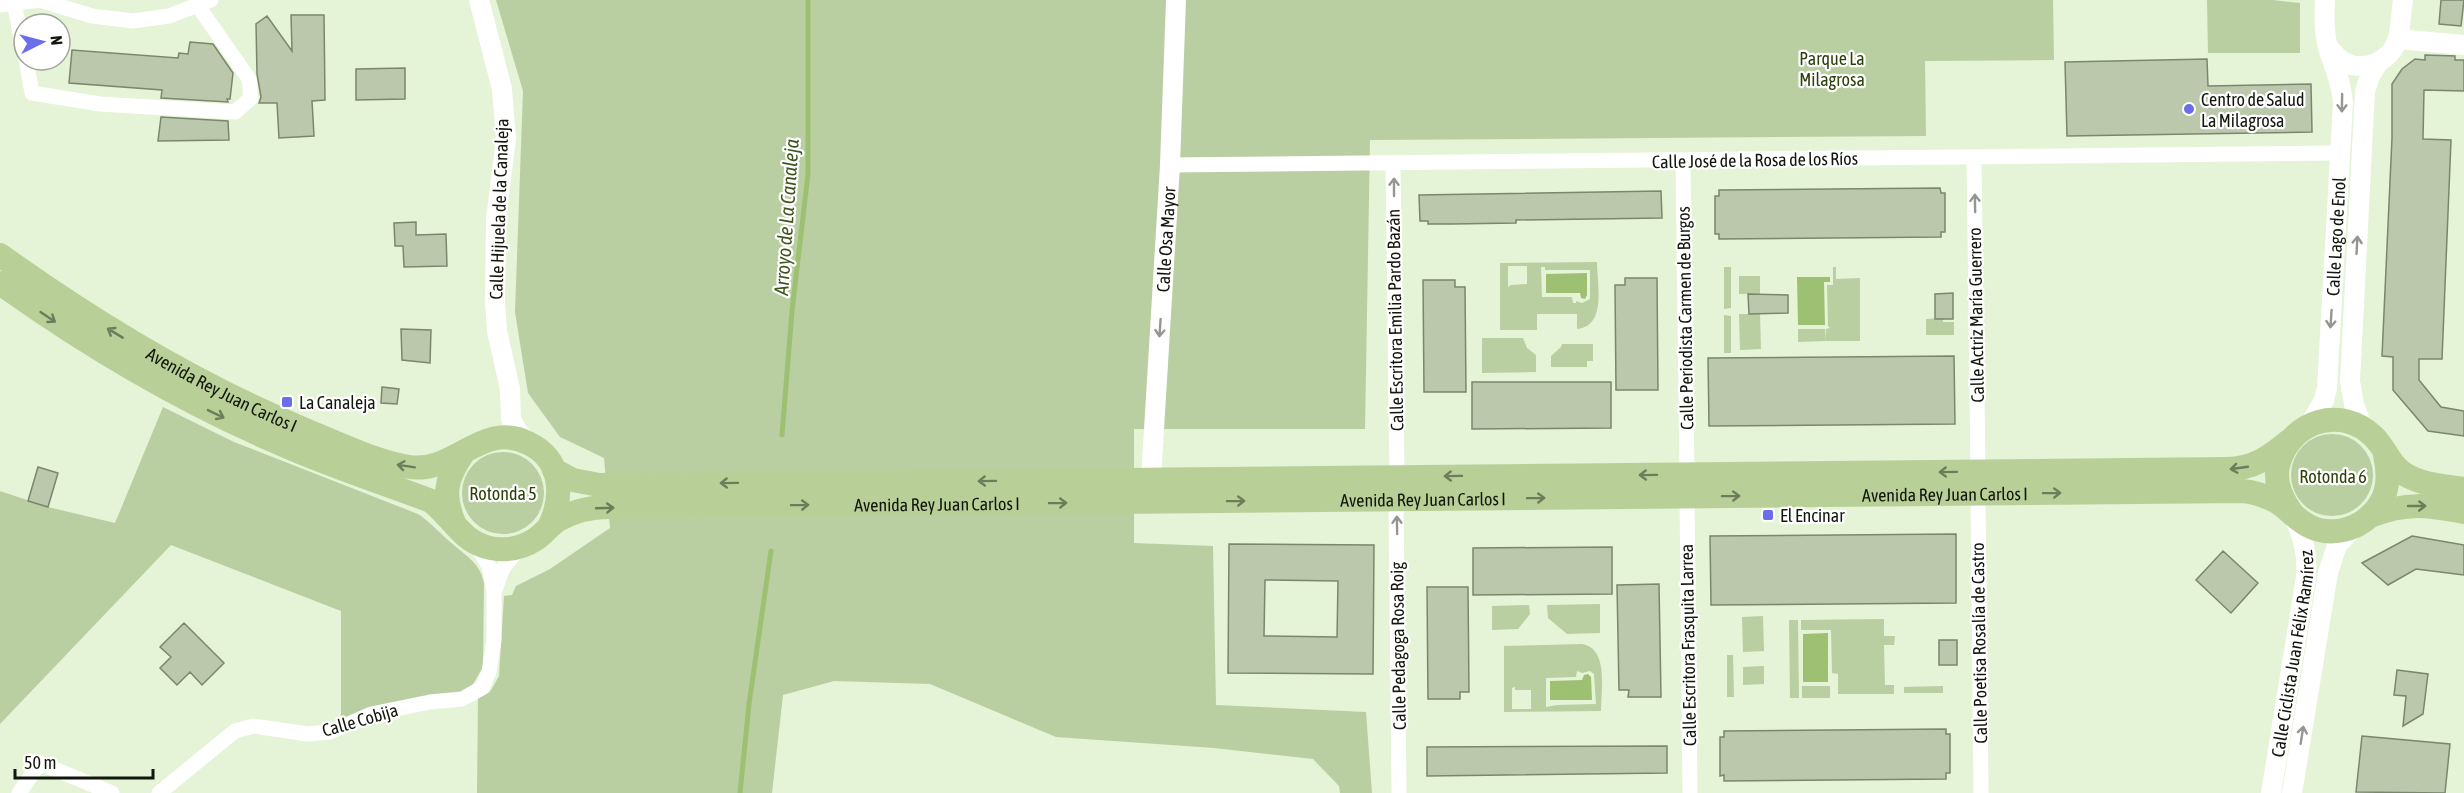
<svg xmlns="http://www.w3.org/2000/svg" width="2464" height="793" font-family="'Asap Condensed',sans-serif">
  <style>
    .green { fill: #b9cfa1; fill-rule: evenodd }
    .water { fill: #9ec073 }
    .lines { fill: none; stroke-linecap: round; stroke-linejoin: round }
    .stream { stroke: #9ec073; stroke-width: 5 }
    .building { fill: #bbc8ac; stroke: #7b876d; stroke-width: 1.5; fill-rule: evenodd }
    .minor { stroke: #fff; stroke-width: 15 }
    .tertiary { stroke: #fff; stroke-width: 20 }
    .primary { stroke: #b8d098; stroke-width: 24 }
    .oneway { stroke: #949692 }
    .oneway2 { stroke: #6d7c59 }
    .poi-dot { fill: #6a6ee8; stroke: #fff; stroke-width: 2 }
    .labels { text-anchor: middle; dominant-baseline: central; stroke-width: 4.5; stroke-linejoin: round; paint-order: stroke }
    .park-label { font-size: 18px; fill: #2c4107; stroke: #fff }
    .poi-label { font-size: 18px; fill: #12160c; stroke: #fff; text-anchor: start }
    .street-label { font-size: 18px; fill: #12160c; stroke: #fff }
    .water-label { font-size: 20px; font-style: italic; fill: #3e541e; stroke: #fff }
  </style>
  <rect width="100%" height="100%" fill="#e5f3d6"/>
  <path class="green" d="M496,0H2053L2054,60L1925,61L1926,136L1370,140L1365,429H1134V543L1213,546L1216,705L1366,712L1372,793H1340L1339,786L1313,759L1214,748L1056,737L930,684L834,681L783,695L772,793H477L478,697L490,692L499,676L504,596L512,595L516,586L550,569L610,528L604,458L560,437L528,393L515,312L523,91Z
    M2207,0H2273L2300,3V53H2208Z
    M1597,262C1597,284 1607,326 1577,329V314H1537V330H1500V263ZM1508,266H1527V284L1511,285L1508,287ZM1541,267H1545V270H1590V299L1582,303L1576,301V303H1573L1572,297H1542Z
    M1724,267H1731V308L1724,309Z
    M1833,267H1836V279L1860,278V341H1826V329L1830,328L1828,326L1827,285H1833Z
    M1739,276H1760V294H1739Z
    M1739,314H1760L1761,349L1740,350Z
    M1724,315L1731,316V353H1724Z
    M1943,318V322H1954V335H1926V319Z
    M1798,329H1825L1826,341L1798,342Z
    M1482,338H1523L1527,348L1536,355V372L1482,373Z
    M1562,344H1593V361H1587V367H1551V356L1561,347Z
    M163,407L234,442L418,514C432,523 442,536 455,546C469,558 480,564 484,583L483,667L473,684L464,691L341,723V611L171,545L0,724V491L48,507L115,523Z
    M2291 475a41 41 0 1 1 82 0a41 41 0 1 1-82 0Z
    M462 493a41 41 0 1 1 82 0a41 41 0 1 1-82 0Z
    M1600,604V633L1567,634L1548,618L1547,605Z
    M1529,605L1530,614L1518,629L1492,630V606Z
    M1763,616L1764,651L1743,652L1742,617Z
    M1884,619V636H1895L1894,645H1884L1885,685H1894V694H1838V674L1832,673L1831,630H1801V620Z
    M1789,620H1798L1799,698H1790Z
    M1582,644C1609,648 1601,691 1601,711L1504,712V646ZM1577,671L1582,673L1590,671L1594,674L1596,704L1557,705L1546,707V678L1576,677ZM1515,687V690H1531V709H1512V688Z
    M1727,655H1733L1734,697H1727Z
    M1764,666V684L1743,685V667Z
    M1802,686H1830V698H1802Z
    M1943,686V693H1904V687Z"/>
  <path class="water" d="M1587,273V295L1585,299L1581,298L1580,293H1546V274Z
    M1797,277H1830V282H1824L1825,325H1798Z
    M1828,633V682H1803V634Z
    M1588,674L1591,677L1592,700H1550V681L1582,680L1584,675Z"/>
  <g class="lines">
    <path class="stream" d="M782,435L792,311L808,174V0
      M740,793L749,704L771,551"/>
  </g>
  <path class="building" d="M2441,0H2464L2461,26L2439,24Z
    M291,15H324L325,100L312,101L314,136L279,138L277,103H259L261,97L257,74L256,24L267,16L292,51Z
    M190,42L213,44L233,73L230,99H227L228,102L161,98L162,90L69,83L72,50L178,58L179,53L188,54Z
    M2425,55L2455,56V60H2464V91L2424,90L2423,139L2451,140L2442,359H2419V380L2441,407L2464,411V436L2428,431L2393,390V357L2382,356L2392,138V84L2402,69L2415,59L2425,60Z
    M2207,59L2208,86L2311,84L2312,132L2067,136L2065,62Z
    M405,68V99L356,100V69Z
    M161,117L228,121L229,140L158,141Z
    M1940,188L1941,193H1945V232H1941V237L1719,239V234H1715V196H1719V190Z
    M1661,191L1662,218L1516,220V223L1451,224H1428V221H1420L1419,195Z
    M416,222V235L446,234L447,266L404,267L403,246H395L394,223Z
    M1625,278H1657L1658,390H1616L1615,285H1625Z
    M1423,280H1455V287H1465L1466,392H1424Z
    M1953,293V319H1935V294Z
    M1748,294L1788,295V313L1749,314Z
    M401,329L431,330L430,363L402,360Z
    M1954,356L1955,424L1709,426L1708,358Z
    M1472,382H1611V428L1472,429Z
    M382,387L399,389L397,404L381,403Z
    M38,467L58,473L48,507L28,501Z
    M1956,534V603L1711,605L1710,536Z
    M2412,536L2464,545V575L2416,569L2388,585L2362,563Z
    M1229,544L1374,545L1373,674L1228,673ZM1265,580L1338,581L1337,637L1264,636Z
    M1612,547V594L1473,595V548Z
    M2223,551L2258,583L2231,613L2196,580Z
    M1659,584L1661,697H1628L1629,690H1619L1617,585Z
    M1427,587H1468L1469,692H1460V699H1428Z
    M184,623L224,663L202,685L190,672L177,685L160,668L171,657L160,647Z
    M1939,640H1957V665H1939Z
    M2397,670L2428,674L2423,714L2403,726L2406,696L2394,695Z
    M1946,729V734H1950V773H1946V779L1724,781V775L1720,776V737H1724V731Z
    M2362,736L2450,744L2445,793L2356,792Z
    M1667,746V773L1427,776V747Z"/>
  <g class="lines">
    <path class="minor" d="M14,3L24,53
      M0,5L40,0L92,16L133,21L169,16L211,0
      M26,60L32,93L100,104L235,112L251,98L249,79L198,6
      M1974,158L1978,471
      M1683,161L1687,474
      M1393,164L1397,477
      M1170,165L2339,153
      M1978,494L1981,793
      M1687,496L1690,793
      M1396,499L1399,793
      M494,592L503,568L520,547
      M19,793L40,763L112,793
      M159,793L235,731L253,726L308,734L330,732L371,714L430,702L462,699L482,688L489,672L494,640V592L489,566L474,542"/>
    <g class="tertiary">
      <path d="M479,0L502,89L506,139L496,219L495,303L497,331L510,389L511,419L518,432L529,443"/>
      <path d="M2398,39L2464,45"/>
      <path d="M2330,49C2334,54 2339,59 2344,62C2365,73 2392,61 2398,38C2401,26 2401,12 2403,0"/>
      <path id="s1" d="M2310,424L2324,400L2327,388L2343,103C2342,83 2334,67 2328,48C2324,33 2324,16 2325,0"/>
      <path d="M2362,427L2354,404L2350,381L2365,91L2370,76L2378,63"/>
      <path id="s2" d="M1151,479L1170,165L1176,0"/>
      <path id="s3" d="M2271,793L2306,577C2308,554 2303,536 2293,515"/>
      <path d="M2292,793L2328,573L2337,545L2355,526"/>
    </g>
    <g class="primary">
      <path id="s4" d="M0,255C99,326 202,388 315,434C345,446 377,462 409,467C455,474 482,420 528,443C562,459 564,495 550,525"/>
      <path id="s5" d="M0,283C88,346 181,401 281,444C330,466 381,482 431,501C445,512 454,526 467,537C487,553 515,553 536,539C545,533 550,524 560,519C576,510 592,507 609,507L2242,491C2255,492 2266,496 2277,502C2288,509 2296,519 2307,525C2328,537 2355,531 2371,515C2389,498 2390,477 2385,455"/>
      <path d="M554,470L573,480L599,485L2227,469C2253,469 2270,457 2289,441"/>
      <path d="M2292,513C2281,498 2273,480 2279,462C2292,420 2342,405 2374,437C2386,449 2390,466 2406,475C2423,485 2445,486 2464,489"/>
      <path d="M2370,516C2408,502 2426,505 2464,512"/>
      <path d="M454,523C443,495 445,480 462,455"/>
    </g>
  </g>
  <defs><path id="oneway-shaft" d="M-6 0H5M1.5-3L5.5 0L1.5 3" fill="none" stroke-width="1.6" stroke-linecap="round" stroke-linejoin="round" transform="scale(1.5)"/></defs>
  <g class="oneway">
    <use href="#oneway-shaft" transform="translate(2342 103) rotate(91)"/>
    <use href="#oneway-shaft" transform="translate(1394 187) rotate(-90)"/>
    <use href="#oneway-shaft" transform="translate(1975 203) rotate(-91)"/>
    <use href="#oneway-shaft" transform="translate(2357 245) rotate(-87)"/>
    <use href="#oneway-shaft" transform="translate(2331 319) rotate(94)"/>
    <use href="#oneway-shaft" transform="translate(1160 328) rotate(94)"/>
    <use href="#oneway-shaft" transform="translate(1397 525) rotate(-91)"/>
    <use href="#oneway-shaft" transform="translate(2302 735) rotate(-81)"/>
  </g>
  <g class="oneway2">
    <use href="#oneway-shaft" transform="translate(48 317) rotate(34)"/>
    <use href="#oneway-shaft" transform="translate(115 333) rotate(-149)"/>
    <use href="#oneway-shaft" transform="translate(216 414) rotate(26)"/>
    <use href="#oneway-shaft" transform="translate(406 466) rotate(-171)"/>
    <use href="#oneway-shaft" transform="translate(2239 468) rotate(172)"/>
    <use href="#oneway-shaft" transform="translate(1948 472) rotate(179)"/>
    <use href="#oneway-shaft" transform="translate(1648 475) rotate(179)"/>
    <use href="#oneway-shaft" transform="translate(1453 476) rotate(179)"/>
    <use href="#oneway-shaft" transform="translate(987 481) rotate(179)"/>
    <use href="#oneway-shaft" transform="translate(729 483) rotate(179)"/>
    <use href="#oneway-shaft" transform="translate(2052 493) rotate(-1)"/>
    <use href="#oneway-shaft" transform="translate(1731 496) rotate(-1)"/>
    <use href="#oneway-shaft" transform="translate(1536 498) rotate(-1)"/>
    <use href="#oneway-shaft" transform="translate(1236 501) rotate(-1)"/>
    <use href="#oneway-shaft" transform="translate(1058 503) rotate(-1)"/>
    <use href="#oneway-shaft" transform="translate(800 505) rotate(-1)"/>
    <use href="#oneway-shaft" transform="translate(2417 506)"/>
    <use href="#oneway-shaft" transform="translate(605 508) rotate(-2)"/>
  </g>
  <g class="poi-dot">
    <circle cx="2189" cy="109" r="6"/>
    <rect x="281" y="396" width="12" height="12" rx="3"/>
    <rect x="1762" y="509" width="12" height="12" rx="3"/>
  </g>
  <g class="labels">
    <g class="park-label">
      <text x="1832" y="58">Parque La<tspan x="1832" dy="21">Milagrosa</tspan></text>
      <text x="2333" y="476">Rotonda 6</text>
      <text x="503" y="493">Rotonda 5</text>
    </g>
    <g class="poi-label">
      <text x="2201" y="99">Centro de Salud<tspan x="2201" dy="21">La Milagrosa</tspan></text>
      <text x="299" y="402">La Canaleja</text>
      <text x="1780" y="515">El Encinar</text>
    </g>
    <g class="street-label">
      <text transform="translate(1755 160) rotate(-1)">Calle José de la Rosa de los Ríos</text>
      <text transform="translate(499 209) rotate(-88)">Calle Hijuela de la Canaleja</text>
      <text stroke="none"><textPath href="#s1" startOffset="192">Calle Lago de Enol</textPath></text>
      <text stroke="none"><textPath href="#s2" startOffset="240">Calle Osa Mayor</textPath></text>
      <text transform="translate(1976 315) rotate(-91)">Calle Actriz María Guerrero</text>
      <text transform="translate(1685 318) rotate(-91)">Calle Periodista Carmen de Burgos</text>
      <text transform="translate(1395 320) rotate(-91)">Calle Escritora Emilia Pardo Bazán</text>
      <text stroke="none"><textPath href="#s4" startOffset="260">Avenida Rey Juan Carlos I</textPath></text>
      <text stroke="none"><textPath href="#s5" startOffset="2028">Avenida Rey Juan Carlos I</textPath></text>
      <text stroke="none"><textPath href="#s5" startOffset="1506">Avenida Rey Juan Carlos I</textPath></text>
      <text stroke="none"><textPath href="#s5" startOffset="1020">Avenida Rey Juan Carlos I</textPath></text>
      <text transform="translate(1979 643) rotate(-91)">Calle Poetisa Rosalía de Castro</text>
      <text transform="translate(1688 645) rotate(-91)">Calle Escritora Frasquita Larrea</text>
      <text transform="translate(1398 646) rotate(-91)">Calle Pedagoga Rosa Roig</text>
      <text stroke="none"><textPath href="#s3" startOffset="141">Calle Ciclista Juan Félix Ramírez</textPath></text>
      <text transform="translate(360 720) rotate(-16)">Calle Cobija</text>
    </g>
    <g class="water-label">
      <text transform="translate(786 217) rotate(-86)">Arroyo de La Canaleja</text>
    </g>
  </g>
  <g transform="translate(42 42) rotate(84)"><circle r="28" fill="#ffffff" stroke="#a0a29e" stroke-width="1.5"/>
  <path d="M0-4.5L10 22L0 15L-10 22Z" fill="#6a6ee8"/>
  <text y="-9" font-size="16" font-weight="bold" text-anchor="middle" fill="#12160c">N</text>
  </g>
  <path d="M15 769v9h138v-9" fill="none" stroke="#12160c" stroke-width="3"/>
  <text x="24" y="769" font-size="18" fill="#12160c" stroke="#ffffff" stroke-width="4.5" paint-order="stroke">50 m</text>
</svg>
